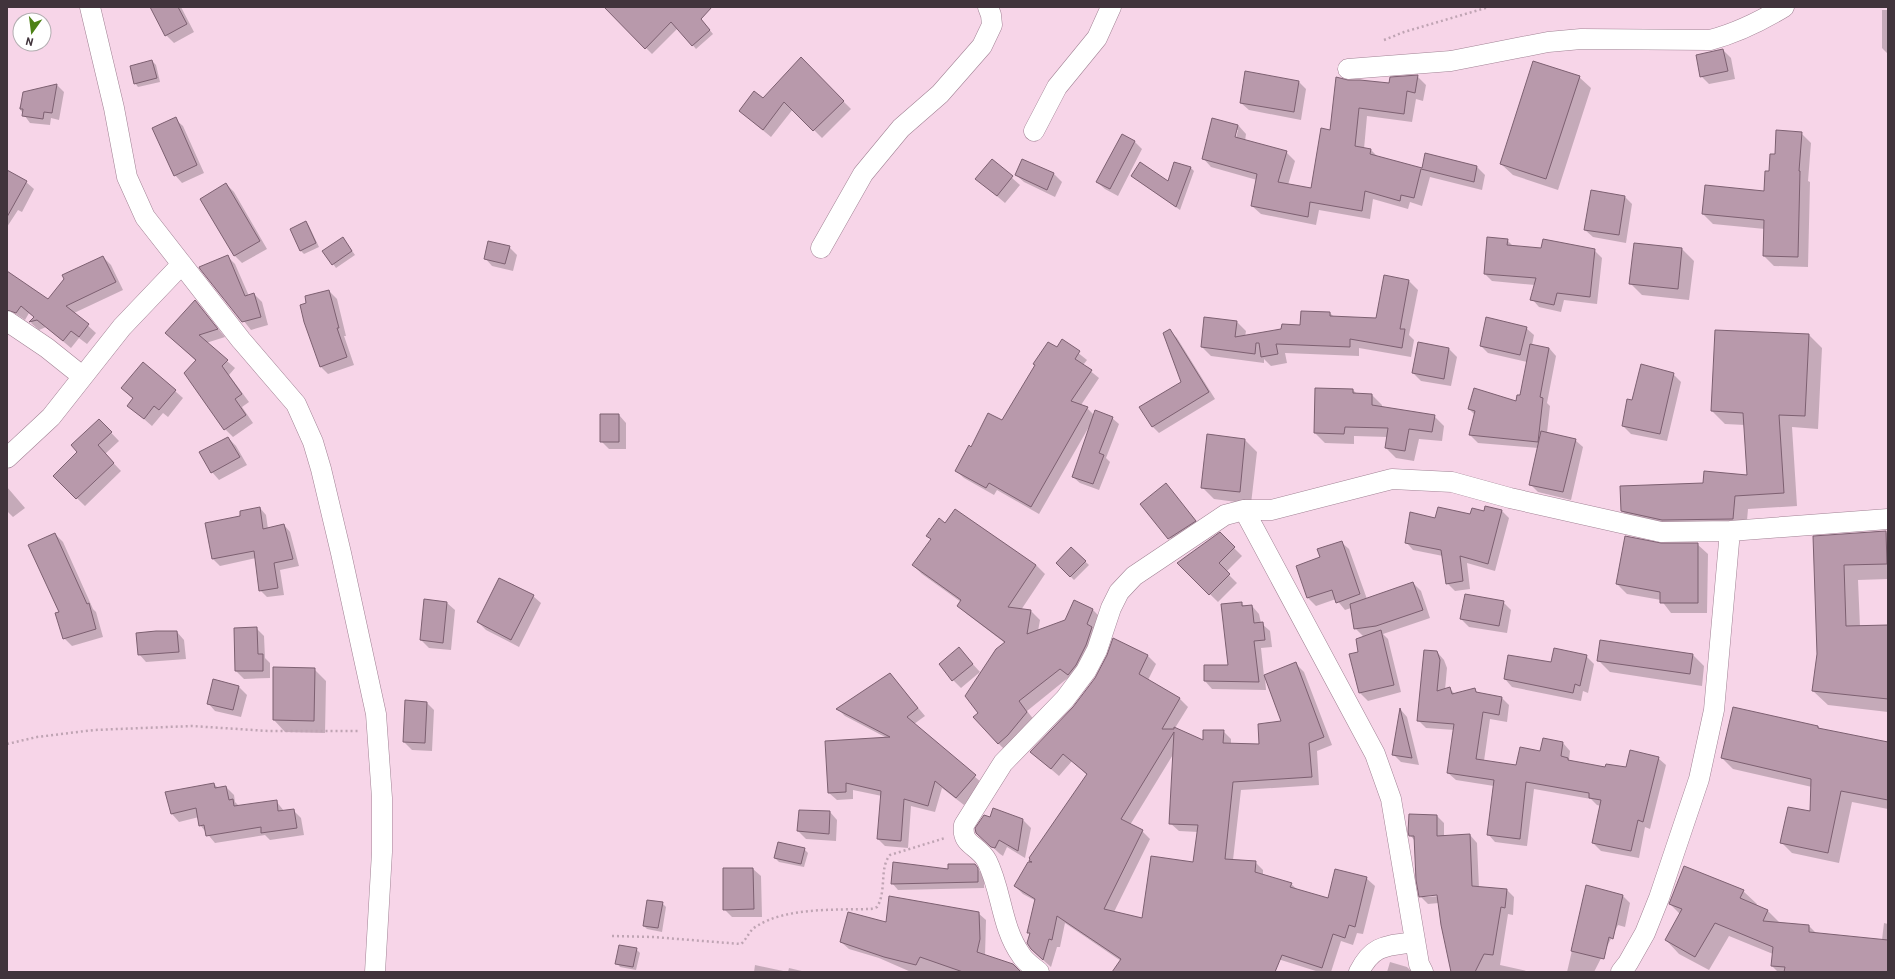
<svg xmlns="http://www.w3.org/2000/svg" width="1895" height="979" font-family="Barlow,sans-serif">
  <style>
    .shadow { fill: #0003; fill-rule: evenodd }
    .building { fill: #b899ab; stroke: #7d6071; fill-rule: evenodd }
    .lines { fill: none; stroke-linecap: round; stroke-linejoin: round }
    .minor-casing { stroke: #a18294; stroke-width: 21 }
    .path { stroke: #bfa4b3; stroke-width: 2.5; stroke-dasharray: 2 3; stroke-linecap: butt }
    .minor { stroke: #fff; stroke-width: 20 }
  </style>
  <rect width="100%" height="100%" fill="#f7d5e8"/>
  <path class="shadow" d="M160,7H181L194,32L174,43L166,35Z
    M648,7H665L695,12L713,34L696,49L678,28L652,54L622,24Z
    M1882,10H1888V54L1882,48Z
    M1723,50L1731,58L1735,79L1709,84L1701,76Z
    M801,59L851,109L822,138L793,109L771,137L740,111L763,100Z
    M152,61L156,65L160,82L138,87L135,83Z
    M1417,76L1426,85L1423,101L1416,99L1412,122L1367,116L1364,149L1371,150L1379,158L1422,170L1426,155L1477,167L1485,175L1482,190L1430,177L1422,206L1410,202L1408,209L1373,199L1370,219L1319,210L1316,225L1261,214L1252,206L1257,180L1211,167L1203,158L1238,125L1246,134L1245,141L1286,152L1295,161L1288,185L1312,189L1348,81L1390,84ZM1236,130H1238L1235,142H1233Z
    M1579,77L1591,88L1558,190L1513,175L1501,164Z
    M1299,82L1306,89L1301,120L1249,110L1241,103Z
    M57,85L64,92L59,120L51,118L50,125L30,123L19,108L28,92Z
    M175,119L183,126L204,173L182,183L175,175Z
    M1801,133L1811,143L1808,181L1810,182L1808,267L1774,266L1764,256L1765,229L1713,224L1703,214L1765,192L1770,172L1775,156Z
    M1122,135L1135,142L1142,149L1118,196L1105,189L1097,182Z
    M992,160L1020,185L1005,203L977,179Z
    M1022,160L1054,174L1062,182L1055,197L1024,182L1016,175Z
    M1175,163L1191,168L1194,171L1180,210L1132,176L1169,182Z
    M7,171L26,182L34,189L22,212L18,210L7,227Z
    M226,184L234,192L267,249L242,263L234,255Z
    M1624,196L1632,204L1626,243L1593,237L1585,230Z
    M306,222L309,226L319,247L304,254L300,250Z
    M343,238L355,255L336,268L324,251Z
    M1507,240L1514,247L1594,250L1602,258L1597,304L1564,300L1561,312L1539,307L1532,299L1535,285L1492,281L1485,274Z
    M509,247L517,255L513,271L492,266L485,258Z
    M1682,249L1694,261L1689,300L1642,295L1630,283Z
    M227,256L235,264L249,296L254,294L262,302L268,325L251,330L201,267Z
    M103,257L111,265L123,290L74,313L96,333L87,344L79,338L71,348L46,327L39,330L31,323L34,317L29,313L25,320L7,308V272L48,301Z
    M1408,280L1418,290L1409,335L1414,340L1411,357L1359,348V356L1285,353L1287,363L1271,366L1264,359V363L1211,356L1202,347L1237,322L1246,331L1245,337L1301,326L1330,313L1334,317L1377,319Z
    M329,291L337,299L346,336H344L354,365L328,374L320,366L308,304Z
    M195,301L225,337L206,343L235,368L229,375L249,402L242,407L253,423L233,437L225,429L196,361L166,333Z
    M1526,328L1534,335L1532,345L1549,348L1556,356L1547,403L1550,406L1547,433L1575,440L1583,447L1571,500L1538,492L1530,484L1538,448L1478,443L1470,435L1475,415L1469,409L1517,402L1521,396L1527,362L1488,353L1481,346Z
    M1170,331L1177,338L1215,399L1159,433L1152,426L1182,382Z
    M1809,335L1822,348L1818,429L1792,427L1797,506L1748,509L1746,532L1636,524L1622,511L1704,484L1748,476L1745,425L1725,424L1712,411Z
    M1062,340L1087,360L1083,365L1099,378L1081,405L1087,408L1094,415L1112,418L1119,424L1106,458L1110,462L1099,490L1080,483L1073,477L1090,425L1039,514L997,490L994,495L964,478L956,471L972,448L1003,421Z
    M1449,349L1457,357L1451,386L1421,381L1413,373Z
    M143,363L183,398L168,417L163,413L152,426L129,406L133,399L122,388Z
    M1673,374L1681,382L1667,441L1631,434L1623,426L1632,401Z
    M1316,389L1353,390L1357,394L1372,395L1382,405V408L1434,416L1444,426L1442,441L1419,439L1414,461L1396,458L1386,448L1388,437L1354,436V444L1325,443L1315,433Z
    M619,415L626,423V449H609L601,441Z
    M99,420L119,441L105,454L121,471L85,506L54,476L78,452Z
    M1208,436L1245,440L1257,452L1251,504L1214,499L1202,487Z
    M228,438L236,446L247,465L219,480L212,472Z
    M1166,485L1203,529L1177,546L1141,504Z
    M7,487L25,508L13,517L7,511Z
    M260,508L266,515L268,529L284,525L290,532L299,566L280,570L284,595L267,597L260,590L256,558L220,566L213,559L206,524L242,517Z
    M955,510L1036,565L1045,574L1021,610L1031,611L1040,620L1038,631L1066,621L1074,601L1093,610L1102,619L1101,637L1069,677L1027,711L1035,721L1007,752L998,743L979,713L1005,643L967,614L958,605L961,602L922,574L913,565Z
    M1502,511L1509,518L1495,571L1467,563L1470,589L1455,591L1447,583L1443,556L1413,550L1406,542L1436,519Z
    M1886,532L1888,534V579L1858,580L1860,627L1888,626V712L1828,705L1813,691L1818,654L1814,537Z
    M55,534L63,542L93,609L96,612L103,637L72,646L64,638L60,613Z
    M1220,534L1242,556L1226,572L1237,583L1218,602L1178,563Z
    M1341,542L1349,549L1367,599L1413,583L1421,591L1430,618L1383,634L1388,639L1401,692L1368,701L1360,693V652L1364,637L1355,628L1351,608L1345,610L1336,599L1316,606L1308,598L1297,566L1321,557Z
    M1661,544H1697L1708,554L1707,613H1671L1661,600L1627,594L1617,584Z
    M1071,548L1089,565L1074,580L1057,563Z
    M533,596L541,603L519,647L486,630L478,622Z
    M1503,602L1511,610L1507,633L1469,627L1461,619Z
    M447,603L455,610L451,650L429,648L421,640Z
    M1241,603L1245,607L1252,606L1259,614L1261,623L1270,631L1272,647L1261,648L1264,676L1296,664L1304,672L1332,745L1317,751L1319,785L1241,790L1233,860L1255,862L1263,870V875L1291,884L1298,890L1328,900L1366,878L1375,886L1363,934L1357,933L1353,945L1341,941L1331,972H1319L1208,937L1248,972H1113L1121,961L1065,923L1060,947H1057L1051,967L1034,952L1031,935L1028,932L1036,901L1023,894L1015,886L1033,863L1030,861L1087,775L1072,761L1059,776L1031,752L1074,708L1096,678L1108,656L1114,639L1148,656L1156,664L1148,680L1180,699L1188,707L1175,728L1204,741L1223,731L1231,739V744L1261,745L1283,722L1265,677L1266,690L1212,689L1205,681L1229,666ZM1174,753L1170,823L1179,831L1198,832L1194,864L1143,919L1114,912L1150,839L1142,831L1130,825Z
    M256,628L264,636L265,658L270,663V678L244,679L236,671Z
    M177,632L184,640L186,659L146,662L139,654Z
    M959,649L980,672L961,688L953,680Z
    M1437,652L1444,660L1447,668L1445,690L1449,688L1455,694L1474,689L1479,694L1502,698L1509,705L1507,722L1490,719L1484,761L1517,766L1541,752L1544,739L1563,743L1570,751L1569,760L1571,761L1606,768L1627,769L1658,758L1666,765L1650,829L1645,827L1639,858L1601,851L1593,843L1601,806L1597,805L1591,799L1534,789L1527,846L1495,842L1488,834L1494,786L1456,780L1448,773L1455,730L1426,728L1418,720Z
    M1693,655L1704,666L1702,686L1610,672L1598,660Z
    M1586,656L1594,664L1588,693L1583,691L1581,701L1512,687L1505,679L1552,664Z
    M314,669L326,681L325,733L285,732L274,720Z
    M890,674L925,716L914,724L982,783L964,805L942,788L935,812L911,806L908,848L885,846L878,839L882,796L853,790V799L837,800L829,793L887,738L845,716L838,709Z
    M213,681L239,687L247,695L241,717L215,711L208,703Z
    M427,703L434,710L432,751L412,750L404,742Z
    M1401,710L1407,717L1419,765L1401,762L1394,755Z
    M1818,727L1821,730L1888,743V809L1852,802L1839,863L1792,853L1781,842L1811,813L1812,787L1733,769L1722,758Z
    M214,784L218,788L226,787L234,795L235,802L239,806L276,801L284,811L293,810L301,818L304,835L270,840L265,835L215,843L200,825L199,817L179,822L172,814Z
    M830,812L837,820L836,841L806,839L798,831Z
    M1437,816L1444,823V837L1470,835L1477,843L1479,888L1507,890L1514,897L1513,915L1508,914L1500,965L1531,972H1460L1439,903L1428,904L1420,896L1415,841L1410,835ZM1442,894V896L1425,897V895Z
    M991,818L1023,820L1031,828L1025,858L1007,847L1003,856L1000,854L985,840Z
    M804,849L808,853L804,867L779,862L775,858Z
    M974,865L984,876V888L898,890L892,883Z
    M753,869L761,876L762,917H732L724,909Z
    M1587,886L1623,896L1630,903L1625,927L1618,925L1594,972H1567Z
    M1743,891L1757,904L1756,906L1767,910L1781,924L1809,926L1817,934L1882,940L1884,923L1888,924V972H1778L1772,966L1773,954L1729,936L1709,970L1679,954L1666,940L1680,914L1670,904Z
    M662,903L666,907L662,932L647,929L644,926Z
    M978,913L986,920L985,956L998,972H911L879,958L849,949L841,942L887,923Z
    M636,949L640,953L636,970L620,967L617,963Z
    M1390,962L1407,967L1412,972H1387Z
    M755,965L788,972L789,968L806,972H754Z"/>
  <path class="building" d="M150,7H178L187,24L165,36Z
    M604,7H712L701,19L710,30L692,46L671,22L645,49Z
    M1723,49L1728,71L1700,77L1696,55Z
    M801,57L844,101L813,131L784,102L763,130L739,111L754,91L763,98Z
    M152,60L157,78L134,84L130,66Z
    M1533,61L1580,76L1546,179L1500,164Z
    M1245,71L1299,81L1294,112L1240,103Z
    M1418,75L1415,93L1407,91L1404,114L1359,108L1355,146L1371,149L1370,154L1422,168L1425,153L1477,166L1474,182L1421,169L1414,198L1401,195L1400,201L1365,191L1362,211L1310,202L1308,217L1251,206L1257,174L1202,159L1212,118L1238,125L1235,137L1287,151L1278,182L1311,188L1321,128L1330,130L1336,77L1348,80H1360L1389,83L1390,77Z
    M57,84L52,113L44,112L43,119L22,116L23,109H20L23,92Z
    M176,117L197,165L174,176L152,128Z
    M1776,130L1802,132L1799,171H1800L1798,257L1763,256L1764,220L1702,214L1705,185L1764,191L1765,171H1769L1770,154H1775Z
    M1122,134L1135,141L1110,189L1096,182Z
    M992,159L1013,176L997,196L975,179Z
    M1022,159L1054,173L1047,190L1015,175Z
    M1140,162L1168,181L1174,162L1191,167L1176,207L1131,176Z
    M7,170L27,181L7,217Z
    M226,183L260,241L234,256L200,199Z
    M1591,190L1625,196L1619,235L1584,230Z
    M306,221L316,243L300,251L290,229Z
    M343,237L352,251L332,265L322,251Z
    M1487,237L1508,239L1507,245L1541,248L1543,239L1595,249L1590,297L1557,293L1554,305L1530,300L1536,278L1484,274Z
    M488,241L510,246L505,264L484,259Z
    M1634,243L1682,248L1678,289L1629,284Z
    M228,255L245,296L254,293L261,317L242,322L200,269L199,267Z
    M103,256L116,282L66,306L89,324L79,337L71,331L63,341L37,320L29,322L34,317L21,306L16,313L7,310V271L48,299L64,279L62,275Z
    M1384,275L1409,280L1400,329H1405L1402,348L1350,339V347L1276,344L1278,354L1261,357L1259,343H1256L1255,354L1201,347L1204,317L1237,321L1235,337L1281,329L1282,324L1300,325L1301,311L1330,312V316L1376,318Z
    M329,290L339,328H337L347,357L320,367L304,322L300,305L306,303L305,296Z
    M195,300L218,329L199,335L228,360L222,366L242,394L235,399L246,415L224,430L184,373L196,360L165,333Z
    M1486,317L1527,327L1520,355L1480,346Z
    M1170,329L1209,392L1152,427L1139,407L1181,382L1163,333Z
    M1715,330L1809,334L1805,416L1779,415L1784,493L1735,496L1733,519L1662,520L1621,511L1620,486L1703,483L1704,471L1747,475L1743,413L1711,411Z
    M1062,339L1080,351L1075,359L1092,370L1071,401L1088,407L1031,507L989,483L986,488L955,471L969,445L971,447L988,413L1002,420L1035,365L1033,364L1048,342L1057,347Z
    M1418,342L1449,348L1444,379L1412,373Z
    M1530,344L1549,348L1540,397L1543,398L1538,442L1469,435L1475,411L1468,409L1474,388L1516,401L1517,395H1520Z
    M143,362L176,390L159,410L154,406L144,419L127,406L133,398L121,388Z
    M1641,364L1674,373L1660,434L1622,426L1627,399L1632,400Z
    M1315,388L1353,389V393L1372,394V405L1435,415L1432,432L1409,429L1405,451L1385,448L1388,428L1345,427L1344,434L1314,433Z
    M1095,410L1113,417L1099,453L1104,455L1093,484L1072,477Z
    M600,414H619V442H600Z
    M99,419L112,432L98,445L114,463L76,499L53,476L77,452L71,445Z
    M1541,431L1576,439L1563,492L1529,485Z
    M1207,434L1245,439L1240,492L1201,488Z
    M228,437L240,457L211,473L199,452Z
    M1166,483L1196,521L1168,539L1140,504Z
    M1485,506L1502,510L1488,564L1460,556L1463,581L1446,584L1441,550L1405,543L1410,512L1435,518L1438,507L1470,514L1472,508L1484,511Z
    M260,507L263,529L284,524L293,559L274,563L278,588L259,591L254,551L212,559L205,523L240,516V511Z
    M955,509L1036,565L1008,607L1031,610L1027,634L1065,620L1074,600L1093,609L1087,624L1092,627L1086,645L1076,665L1068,675L1060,669L1019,701L1027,712L1008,735L998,744L973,717L978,713L965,696L996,649L1005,642L957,606L961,600L912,565L931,539L926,536L939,518L945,523Z
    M1886,531L1887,564L1844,565L1846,626L1888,625V699L1812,691L1817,654L1813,536Z
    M1220,532L1235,547L1219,563L1230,574L1209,595L1177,563Z
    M55,533L87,604L89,603L96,629L63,639L55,613L59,612L28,545Z
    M1625,536L1661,543H1698V603H1660V592L1616,584Z
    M1342,541L1360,594L1336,603L1332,590L1307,598L1296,566L1320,557L1317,549Z
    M1071,547L1086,561L1070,577L1056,563Z
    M499,578L534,595L511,640L477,622Z
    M1413,582L1423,610L1376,626L1354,629L1350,604Z
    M1465,594L1504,601L1499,626L1460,619Z
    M424,599L447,602L443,643L420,640Z
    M1242,602V606L1252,605L1254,623L1263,622L1265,640L1254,641L1259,682L1204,681V665H1228L1221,604Z
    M257,627L258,654H263V671H235L234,628Z
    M1381,630L1394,685L1359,693L1349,654L1358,652L1356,639Z
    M156,631H177L179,652L138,655L136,633Z
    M1113,638L1148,655L1139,674L1180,698L1162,729H1174V727L1203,740V730H1224L1223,743L1259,744L1258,724L1281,721L1264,675L1296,662L1324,737L1309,743L1312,777L1233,782L1225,859L1256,861L1255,872L1292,883L1290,887L1328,898L1335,869L1367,877L1355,927L1349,925L1345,938L1333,934L1322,968L1282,955L1275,972H1112L1121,959L1057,916L1052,940L1049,939L1043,960L1031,949L1027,943L1030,933H1027L1035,899L1014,886L1028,862H1032L1029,861L1030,859L1029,858L1087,774L1063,754L1051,769L1030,752L1073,707L1095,678L1107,655ZM1174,732L1169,824L1198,825L1193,862L1151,856L1142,918L1104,909L1143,830L1121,819Z
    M1600,640L1693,654L1690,674L1597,661Z
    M959,647L973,664L952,681L939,664Z
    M1554,648L1587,655L1580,686L1575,684L1573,693L1504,679L1508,655L1551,662Z
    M1424,650L1437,651L1440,660L1437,691L1450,687L1452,694L1475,688L1476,692L1502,697L1499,715L1483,712L1476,759L1516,765L1520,747L1540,751L1543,738L1563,742L1561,756L1568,758V760L1605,767L1606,764L1626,767L1630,750L1659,757L1643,822L1638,820L1631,851L1592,843L1601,800L1589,798V793L1526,782L1520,839L1487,835L1494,780L1447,773L1454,724L1417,721Z
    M273,667L315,668L314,721L273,720Z
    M890,673L918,708L907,717L976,775L956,798L935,781L928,806L904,799L901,841L877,839L881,791L846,783V792L828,793L825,741L890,737L836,709Z
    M213,679L239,686L233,710L207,704Z
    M405,700L427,702L425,743L403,742Z
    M1733,707L1818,726V728L1888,742V800L1841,791L1828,853L1780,843L1788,807L1810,811L1811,779L1721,758Z
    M1400,708L1412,758L1392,755Z
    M214,783L215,788L226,786L229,800L233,799L234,806L277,800L278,811L294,809L297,828L261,833V827L206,836L204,825L199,826L196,808L171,814L165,792Z
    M993,808L1023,819L1018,851L999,840L995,848L991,847L976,833L975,828L984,815L990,817Z
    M799,810L830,811L829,834L797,831Z
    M1409,814L1437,815V836L1470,834L1472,886L1507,889L1505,908L1501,907L1493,955L1484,954L1475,972H1451L1441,925L1437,895L1419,897L1416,880L1414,836H1409L1408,832Z
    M778,842L805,848L801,864L774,858Z
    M893,862L948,869V864H975L978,868V882L891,884Z
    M1684,866L1744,890L1740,898L1768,910L1763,921L1809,925V932L1888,940V972H1784L1785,967L1771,966L1773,947L1715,923L1695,957L1665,940L1682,909L1669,904Z
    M723,868H753L754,909L723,910Z
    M1586,885L1623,895L1613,939L1609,937L1604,959L1571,951Z
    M889,896L979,912L980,939L977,952L1013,964L1021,972H963L920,957L916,965L884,957L840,942L848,912L886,922Z
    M647,900L663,902L658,928L643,926Z
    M619,945L637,948L633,967L615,964Z"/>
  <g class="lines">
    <defs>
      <path id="minor" d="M90,7L114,108L127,177L145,217L241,340L296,404L313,442L321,469L341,553L376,714L382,798V852L375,972
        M1348,69L1451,61L1548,42L1581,39L1710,40C1737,33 1761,21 1784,7
        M1034,131L1057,87L1097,38L1111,7
        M821,248L863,174L901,128L940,94L982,46L992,25L991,15L988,7
        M7,321L47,348L82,376
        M7,458L51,417L122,327L182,264
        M1244,510L1375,754L1391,799L1419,964L1423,972
        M1039,972C1033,967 1025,962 1021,955C1001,927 1002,891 987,861C978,844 961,846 964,825L1003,763L1065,699L1086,671L1097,650L1111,608L1119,592L1134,576L1225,515L1244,510H1271L1392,479L1452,482L1510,498L1661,532L1730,531L1888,519
        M1359,972C1373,944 1387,946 1415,942
        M1621,972L1628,963L1645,933L1659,898L1699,779L1714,710L1730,531"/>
    </defs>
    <use href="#minor" class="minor-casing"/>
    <path class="path" d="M1384,40L1404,32L1489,7
      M7,744L37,737L94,730L192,726L268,731H358
      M612,936L653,937L741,944C748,938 749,930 757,926C787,907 837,910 871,909L877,907C887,891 879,868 890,855L945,838"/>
    <use href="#minor" class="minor"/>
  </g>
  <rect width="1895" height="979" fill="none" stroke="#41343c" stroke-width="16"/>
  <g transform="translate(32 32) rotate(194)"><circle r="19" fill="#ffffff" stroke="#b3aeb1"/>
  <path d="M0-3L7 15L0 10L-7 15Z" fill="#4d8115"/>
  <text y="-6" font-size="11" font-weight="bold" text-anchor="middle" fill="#41343c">N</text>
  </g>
</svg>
